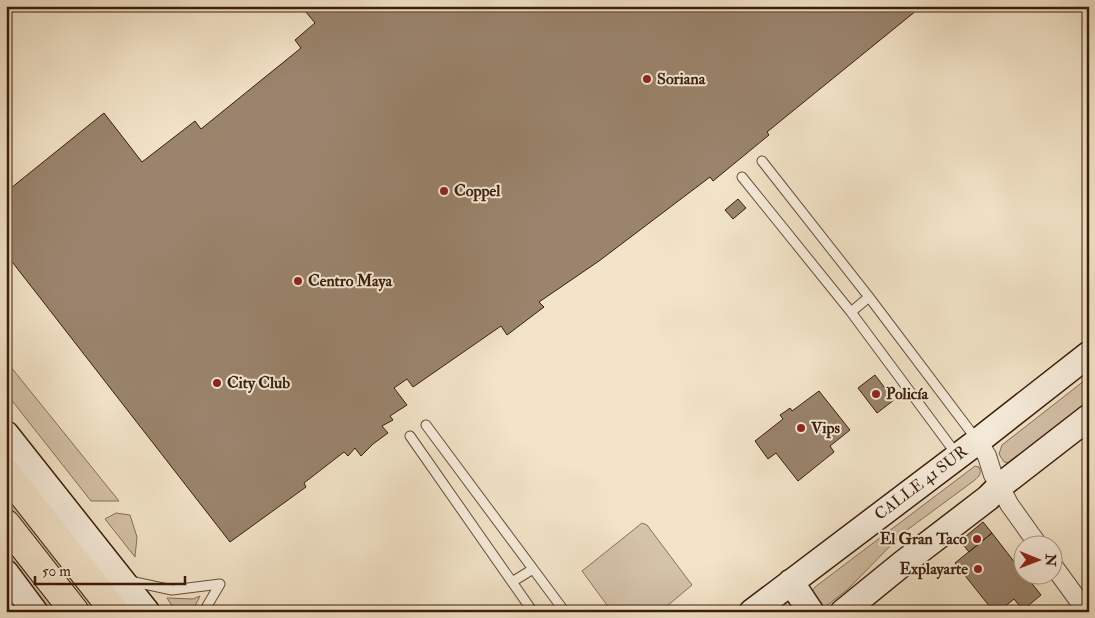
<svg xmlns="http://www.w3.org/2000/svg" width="1095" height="618" font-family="'IM FELL Double Pica',serif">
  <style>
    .green { fill: #d4c2a9; stroke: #87705a }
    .building { fill: #9a846d; stroke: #3a1d0a }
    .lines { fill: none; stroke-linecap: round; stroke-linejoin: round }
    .service-casing { stroke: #684f3a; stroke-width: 11 }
    .minor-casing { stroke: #684f3a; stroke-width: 20 }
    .secondary-casing { stroke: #3a1d0a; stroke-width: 28 }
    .trunk-casing { stroke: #3a1d0a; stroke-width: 30 }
    .service { stroke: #f7eddc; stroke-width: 9 }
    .minor { stroke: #f7eddc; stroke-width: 18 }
    .secondary { stroke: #f7eddc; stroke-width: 25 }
    .trunk { stroke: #f3e4c9; stroke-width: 28 }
    .poi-dot { fill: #8f2418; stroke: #f7eddc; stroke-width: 2 }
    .labels { text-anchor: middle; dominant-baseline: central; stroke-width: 4; stroke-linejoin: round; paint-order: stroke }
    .poi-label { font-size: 16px; font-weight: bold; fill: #3a1d0a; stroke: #f7eddc; text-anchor: start }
    .street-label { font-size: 16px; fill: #3a1d0a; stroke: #f7eddc }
  </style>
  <rect width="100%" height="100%" fill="#f3e4c9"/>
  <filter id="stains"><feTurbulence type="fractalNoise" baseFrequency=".004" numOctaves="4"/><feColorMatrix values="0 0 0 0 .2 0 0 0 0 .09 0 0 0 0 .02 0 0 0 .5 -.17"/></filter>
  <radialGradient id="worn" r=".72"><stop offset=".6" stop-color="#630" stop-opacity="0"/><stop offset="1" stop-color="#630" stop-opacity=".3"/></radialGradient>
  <path class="green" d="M6,361L119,501H91L6,393Z
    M1089,377V403L1014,461L1010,463L1004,462L999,454L1002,445Z
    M975,466L979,467C982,474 979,476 975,480L903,533L848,589L825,607H820L811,593L815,587Z
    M6,493L99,612H90L6,505Z
    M116,513L130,515L137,537L135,557L105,519Z
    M642,523L647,525L692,585L660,612H612L582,571Z
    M6,540L62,612H52L6,553Z
    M200,596L192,612H176L167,598L193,599Z"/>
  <path class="building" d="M301,6H922L767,132L769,135L713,181L710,177L599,261L539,302L544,307L507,335L501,326L413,387L407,379L394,388L407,405L390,416L393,420L382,426L388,433L373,444L361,456L355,448L348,456L344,452L304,483L306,487L230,542L6,254V223L9,220L6,216V192L104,113L142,162L195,121L201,129L301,48L295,40L315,23Z
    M738,199L746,208L733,219L725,210Z
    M875,375L894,400L877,413L858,388Z
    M819,391L850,430L830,446L834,452L798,481L776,453L768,459L755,441L783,419L780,415L786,411L790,408L792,411Z
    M983,522L992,533L969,552L960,541Z
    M992,533L1022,572V576H1026L1041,595L1023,610L1014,599L998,612H994L955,563Z"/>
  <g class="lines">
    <defs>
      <path id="service" d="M762,161L869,297L977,440
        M742,177L851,312L957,455
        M851,312L869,297
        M426,425L565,612
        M410,436L533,612
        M130,581L172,590L220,584
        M512,582L533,569
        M206,612L207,606L220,584"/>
      <path id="minor" d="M978,441L987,456L993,475L1000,486L1009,504L1039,546
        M1052,564L1087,612"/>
      <path id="secondary" d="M6,434L147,612
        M6,573L35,612
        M791,582L811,612
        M752,612L978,441L1089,354
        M843,612L902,564L988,498L1000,486L1089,417"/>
      <path id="trunk" d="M6,473L115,612
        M6,524L75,612"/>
    </defs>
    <use href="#service" class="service-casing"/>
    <use href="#minor" class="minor-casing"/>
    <use href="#secondary" class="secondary-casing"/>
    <use href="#trunk" class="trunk-casing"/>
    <use href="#service" class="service"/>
    <use href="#minor" class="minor"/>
    <use href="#secondary" class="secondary"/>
    <use href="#trunk" class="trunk"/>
  </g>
  <g class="poi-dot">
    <circle cx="647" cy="79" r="5"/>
    <circle cx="444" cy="191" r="5"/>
    <circle cx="298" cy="281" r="5"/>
    <circle cx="217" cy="383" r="5"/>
    <circle cx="876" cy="394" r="5"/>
    <circle cx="801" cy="428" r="5"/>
    <circle cx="977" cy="539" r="5"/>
    <circle cx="978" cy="569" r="5"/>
  </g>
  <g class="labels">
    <g class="poi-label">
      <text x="657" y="79">Soriana</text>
      <text x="454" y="191">Coppel</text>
      <text x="308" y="281">Centro Maya</text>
      <text x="227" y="383">City Club</text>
      <text x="886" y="394">Policía</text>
      <text x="811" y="428">Vips</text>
      <text x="967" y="539" text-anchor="end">El Gran Taco</text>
      <text x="968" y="569" text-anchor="end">Explayarte</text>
    </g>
    <g class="street-label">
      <text transform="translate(921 483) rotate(-37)">CALLE 41 SUR</text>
    </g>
  </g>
  <rect width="1095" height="618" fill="none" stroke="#f3e4c9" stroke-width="25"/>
  <rect x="8" y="8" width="1080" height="603" fill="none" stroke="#3a1d0a" stroke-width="2.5"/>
  <rect x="12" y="12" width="1070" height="593" fill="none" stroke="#3a1d0a"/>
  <g transform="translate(1038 560) rotate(91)"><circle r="24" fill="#f7eddc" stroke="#ab9a88"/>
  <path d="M0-4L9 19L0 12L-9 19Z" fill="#8f2418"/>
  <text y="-8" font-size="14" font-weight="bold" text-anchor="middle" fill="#3a1d0a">N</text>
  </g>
  <path d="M35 576v8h150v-8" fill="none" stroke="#3a1d0a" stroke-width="2.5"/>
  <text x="42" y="576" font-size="15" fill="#3a1d0a" stroke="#f7eddc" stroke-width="4" paint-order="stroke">50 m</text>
  <rect width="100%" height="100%" filter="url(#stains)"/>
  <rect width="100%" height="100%" fill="url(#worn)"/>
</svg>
